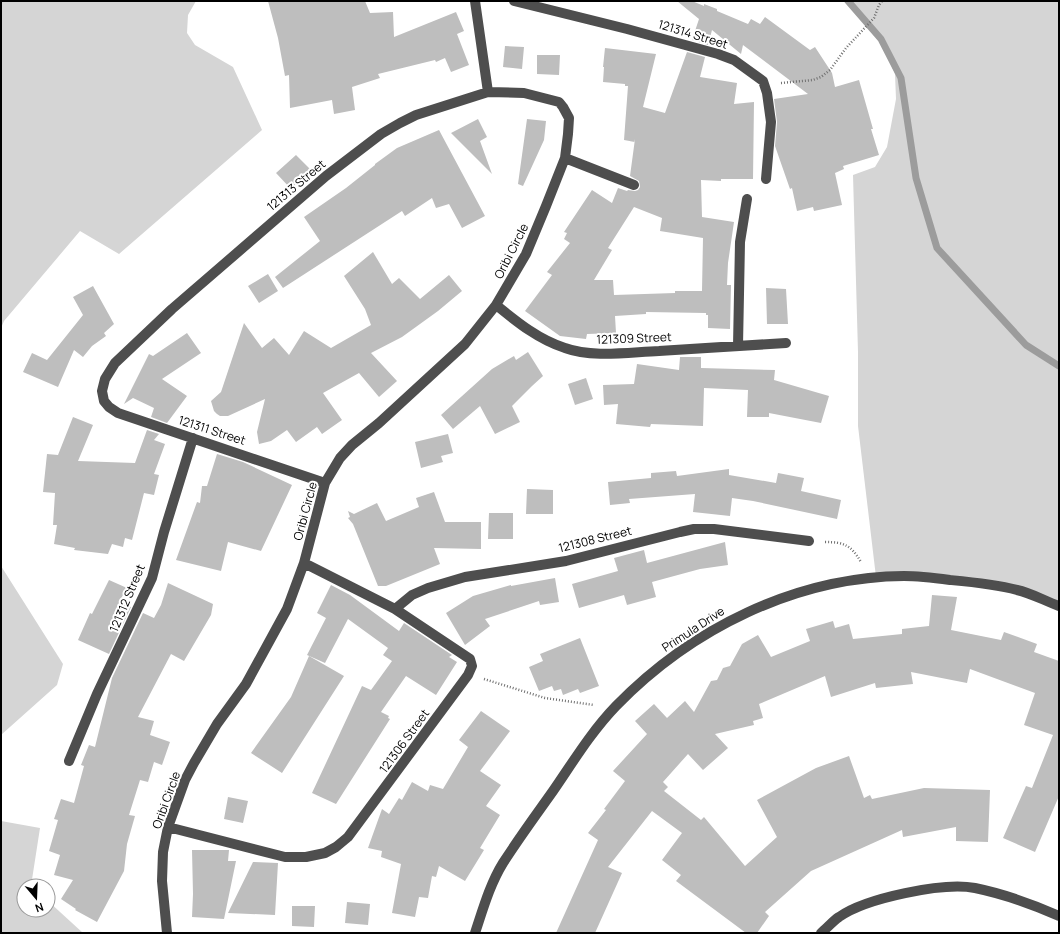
<svg xmlns="http://www.w3.org/2000/svg" width="1060" height="934" font-family="Manrope,sans-serif">
  <style>
    .green { fill: #d5d5d5 }
    .lines { fill: none; stroke-linecap: round; stroke-linejoin: round }
    .stream { stroke: #9c9c9c; stroke-width: 7 }
    .building { fill: #bebebe; fill-rule: evenodd }
    .path { stroke: #707070; stroke-width: 2.5; stroke-dasharray: 1 2; stroke-linecap: butt }
    .minor { stroke: #4e4e4e; stroke-width: 10 }
    .labels { text-anchor: middle; dominant-baseline: central; stroke-width: 4; stroke-linejoin: round; paint-order: stroke }
    .street-label { font-size: 12px; fill: #000; stroke: #fff }
  </style>
  <rect width="100%" height="100%" fill="#fff"/>
  <path class="green" d="M1,1H196L188,15L187,33L195,45L233,67L262,130L119,254L80,231L4,321L1,328Z
    M846,1H1059V601L1019,588L876,577L858,426V352L853,175L875,167L887,147L896,99L895,74L880,40Z
    M1,566L63,664L57,685L1,735Z
    M1,821L40,828L31,886H24V910H48V901L83,933H1Z"/>
  <g class="lines">
    <path class="stream" d="M848,1L881,39L901,78L916,178L937,248L1026,345L1059,366"/>
  </g>
  <path class="building" d="M268,1H365L370,13L393,12L394,37L456,12L464,31L457,34L469,65L451,72L445,58L436,62L435,60L378,74L380,78L352,87L355,110L334,114L332,100L290,108L289,75L285,76L278,38Z
    M677,1H692L704,6V4L717,9V11L748,24L751,19L760,24L765,17L810,50L815,47L832,73L835,87L859,80L873,129H871L879,155L843,166L844,169L835,173L842,205L814,211L813,207L797,211L792,188L790,189L775,146L777,122L774,99L808,94L743,45L741,54L712,30L708,45L692,40L699,19Z
    M505,46L524,47L522,69L503,67Z
    M605,48L656,54L643,107L665,113L687,52L705,57L700,77L737,83L734,104L754,102L753,179H721V181L701,180L702,217L734,222L728,263L727,285H731L730,329L708,328V315H706V313L646,312V314L615,316L616,333L587,334L586,339L560,336L525,311L552,275L547,272L570,243L564,239L567,233L564,232L592,190L612,203L618,188L627,191L628,190L635,191L638,190L640,187L639,181L630,176L635,139V142L624,140L628,86H625V84L603,82L604,67H603ZM634,207L662,218L660,231L703,238L702,291H675V293L614,295L613,280H594L612,250L608,248Z
    M537,55H560L559,75L537,74Z
    M478,119L487,137L480,141L492,174L451,133Z
    M527,119L546,121L544,140L523,186L518,184Z
    M439,130L485,216L462,228L449,204L436,208L432,198L405,216L402,211L283,288L275,277L320,241L304,217L346,188L375,165V164L397,148Z
    M296,155L311,170L291,189L276,173Z
    M373,252L392,284L399,278L420,299L449,275L462,291L438,311L402,337L371,353L397,381L379,397L359,373L323,393L342,420L322,434L317,427L296,442L287,430L271,441L259,444L257,432L265,399L228,416H220L217,414L214,411L211,401L221,392L244,323L262,348L274,338L289,355L304,331L331,348L371,325L365,309L344,276Z
    M268,274L278,291L259,303L248,286Z
    M93,286L114,324L104,333L106,336L92,346L83,357L74,350L58,387L23,372L32,353L47,360L83,315L73,297Z
    M766,288L786,289L788,324H767Z
    M187,333L201,353L162,379L187,396L167,423L151,417L154,408L133,398L124,404L149,354L153,356Z
    M528,352L543,376L532,386L512,406L520,422L495,434L480,406L453,429L441,415L492,369L514,356L516,360Z
    M680,357H701V368L775,370L774,380L829,396L821,423L769,413V417H747L748,390L704,388L703,426L651,424L650,427L616,424L618,404L604,405L603,385L634,384L637,364L679,370Z
    M586,378L593,399L575,405L568,384Z
    M73,417L93,425L78,461L135,463L147,430L159,434L154,440L165,444L154,474L159,475L154,495L144,493L132,540L125,538L123,547L112,544L108,554L74,550L75,548L54,544L57,525H53L55,493L43,492L47,454L58,455Z
    M448,434L453,453L441,456L443,462L421,468L415,442Z
    M217,454L243,462L292,485L261,551L228,542L221,571L176,560L197,502L200,503L202,486H207Z
    M729,469V475L776,483L778,473L804,478L801,491L841,500L837,519L753,501L732,498L730,516L693,512L695,494L629,499L630,503L610,505L608,482L651,478V473L676,471L677,476Z
    M527,489L553,490V514H526Z
    M434,492L445,522H481V549L434,548L440,564L386,586H378L353,524L348,518L350,517L348,511L354,514L377,503L386,521L419,507L416,498Z
    M489,513H513V539H488Z
    M725,542L728,565L700,569L652,582L656,597L627,605L624,595L579,608L572,584L618,571L614,558L644,550L647,563Z
    M555,578L559,602L540,605L539,601L485,619L490,626L465,645L446,613L473,596L511,585V586Z
    M109,580L127,588L119,602L131,607L109,654L78,640L90,613L92,614Z
    M168,583L213,604L211,615L184,661L171,654L138,717L154,721L150,735L170,742L162,765L154,762L148,782L140,780L129,815L135,816L127,844L124,871L97,922L75,910L76,909L61,899L73,880L54,875L60,855L49,851L58,820L54,819L61,799L74,803L84,766L81,765L89,745L95,747L112,678L143,613L154,618L161,605Z
    M331,585L350,595L399,631L404,623L452,655L449,657L457,662L436,695L406,676L381,712L389,716L388,718L390,719L336,804L312,793L362,686L371,690L392,661L383,655L388,648L348,619L325,663L307,655L326,618L317,613Z
    M932,595L957,597L951,630L1001,640L1004,632L1037,644L1034,652L1059,661V796L1035,852L1003,838L1026,786L1032,788L1053,735L1024,725L1035,693L970,669L967,683L911,672L913,684L876,688L875,683L831,697L825,676L759,704L763,718L753,721L754,725L715,734L728,748L703,770L688,754L663,782L668,787L664,791L701,820L704,817L745,866L777,837L757,800L816,768L849,756L864,798L870,795L872,799L924,788L990,790L988,842L956,841V827L903,837L902,830L811,871L765,912L769,916L757,933H746L676,881L681,875L662,860L682,833L652,811L608,867L622,873L595,933H556L598,840L588,833L606,810L604,809L625,781L613,771L647,734L635,721L654,704L667,718L685,701L694,712L711,681L717,680L723,668L730,666L742,644L758,635L771,657L810,641L806,629L833,621L835,628L849,624L853,639L902,634V629L929,626Z
    M580,638L599,686L580,693L578,689L563,695L561,689L554,691L552,686L539,691L529,667L543,661L540,654Z
    M309,656L344,676L282,773L251,753L291,697Z
    M481,711L510,731L480,771L501,785L486,806L500,815L480,848L484,850L465,881L439,866L436,877L432,876L428,898L419,897L415,917L392,913L401,864L381,857L382,851L368,848L382,809L389,814L399,798L402,800L412,782L428,791L430,785L443,789L468,747L459,740Z
    M228,797L248,801L243,823L224,819Z
    M192,850H229L228,861H236L224,919L192,917L193,894Z
    M253,862L278,863L275,915L228,913Z
    M347,902L370,904L368,925L345,923Z
    M292,906H315L314,927L292,926Z"/>
  <g class="lines">
    <path class="path" d="M781,83L813,80L821,77L830,70L846,48L874,18L879,5L882,1
      M825,542C844,542 851,545 861,562
      M484,679L545,698L594,705"/>
    <path class="minor" d="M475,1L488,92
      M514,1L627,29L718,54L734,60L763,81L767,93L771,122L766,179
      M565,158L634,185
      M496,305C517,322 539,340 565,348C592,358 630,352 659,351C701,348 743,346 786,343
      M738,346L740,242L747,199
      M395,609L412,595L428,588L465,577L566,561L680,532L694,529H714L809,541
      M69,761L97,694L152,578L164,532L193,438
      M168,827L285,857H306L325,853L336,847L348,837L468,675L472,666L470,659L395,609L304,563
      M167,933L162,881L163,852L168,827L185,780L194,763L217,724L246,684L287,609L304,563L325,483L340,458L352,445L379,423L465,344L496,305L526,254L546,206L565,158L568,134L569,118L563,107L559,102L524,93L488,92L416,115L400,123L381,134L326,176L172,309L115,363L105,379L102,391L104,401L109,407L118,413L325,483
      M475,933C483,909 490,884 503,863C519,838 536,815 553,791C573,762 591,732 616,706C691,629 795,577 904,576C919,576 935,578 950,580C972,582 995,584 1017,590C1031,593 1045,601 1059,606
      M821,933C827,928 833,921 839,917C866,898 943,882 975,888C1004,894 1032,904 1059,916"/>
  </g>
  <g class="labels">
    <g class="street-label">
      <text transform="translate(693 34) rotate(17)">121314 Street</text>
      <text transform="translate(296 185) rotate(-40)">121313 Street</text>
      <text transform="translate(511 251) rotate(-63)">Oribi Circle</text>
      <text transform="translate(634 338) rotate(-2)">121309 Street</text>
      <text transform="translate(212 430) rotate(18)">121311 Street</text>
      <text transform="translate(305 511) rotate(-75)">Oribi Circle</text>
      <text transform="translate(595 539) rotate(-14)">121308 Street</text>
      <text transform="translate(127 598) rotate(-67)">121312 Street</text>
      <text transform="translate(693 629) rotate(-33)">Primula Drive</text>
      <text transform="translate(404 741) rotate(-54)">121306 Street</text>
      <text transform="translate(166 800) rotate(-70)">Oribi Circle</text>
    </g>
  </g>
  <rect width="1060" height="934" fill="none" stroke="#000000" stroke-width="4"/>
  <g transform="translate(36 898) rotate(161)"><circle r="19" fill="#ffffff" stroke="#999999"/>
  <path d="M0-3L7 15L0 10L-7 15Z" fill="#000000"/>
  <text y="-6" font-size="11" font-weight="bold" text-anchor="middle" fill="#000000">N</text>
  </g>
</svg>
